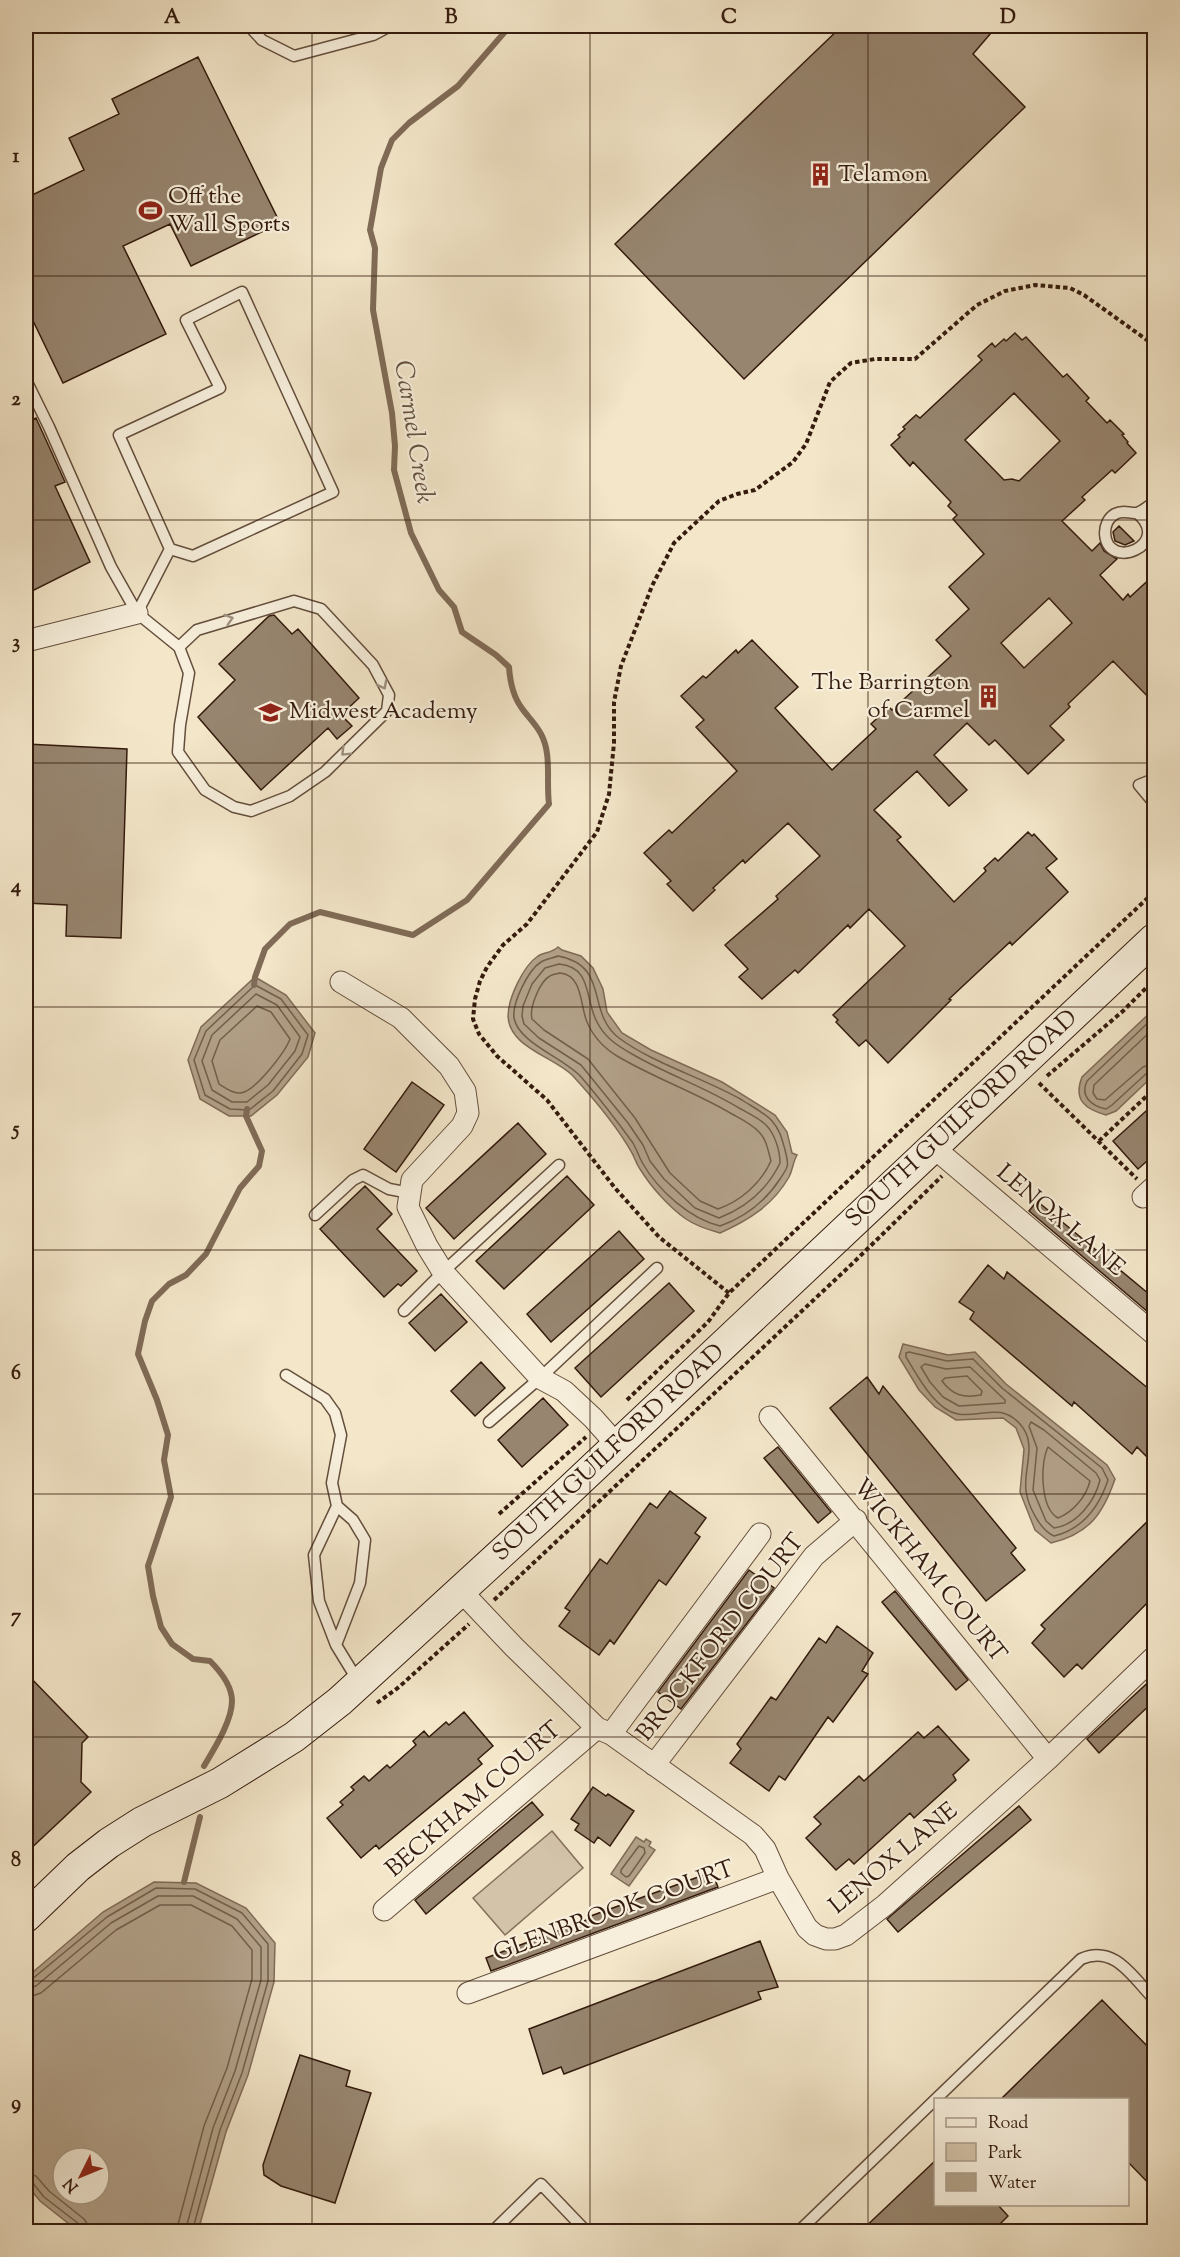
<svg xmlns="http://www.w3.org/2000/svg" width="1180" height="2257" font-family="'Sorts Mill Goudy',serif">
  <style>
    .green { fill: #d3c3a9; stroke: #846f5b; stroke-width: 1.5 }
    .water { fill: #b2a189; stroke: #806b57; stroke-width: 1.5; fill-rule: evenodd }
    .lines { fill: none; stroke-linecap: round; stroke-linejoin: round }
    .shore { stroke: #735e4b; stroke-width: 1.5 }
    .stream { stroke: #806b57; stroke-width: 6 }
    .building { fill: #97856f; stroke: #341b0d; stroke-width: 1.5; fill-rule: evenodd }
    .service-casing { stroke: #644e3c; stroke-width: 13 }
    .minor-casing { stroke: #644e3c; stroke-width: 23 }
    .secondary-casing { stroke: #341b0d; stroke-width: 32 }
    .path { stroke: #341b0d; stroke-width: 4; stroke-dasharray: 4.5 3; stroke-linecap: butt }
    .service { stroke: #f7efdc; stroke-width: 10 }
    .minor { stroke: #f7efdc; stroke-width: 21 }
    .secondary { stroke: #f7efdc; stroke-width: 30 }
    .oneway { stroke: #9f907f }
    .grid { fill: none; stroke: #341b0d; stroke-width: 1.5; stroke-opacity: 0.55 }
    .labels { text-anchor: middle; dominant-baseline: central; stroke-width: 4.5; stroke-linejoin: round; paint-order: stroke }
    .poi-label { font-size: 24px; fill: #341b0d; stroke: #f7efdc; text-anchor: start }
    .street-label { font-size: 24px; fill: #341b0d; stroke: #f7efdc }
    .water-label { font-size: 26px; font-style: italic; fill: #66513f; stroke: #f7efdc }
    .neatline { fill: none; stroke: #341b0d; stroke-width: 2 }
    .grid-label { font-size: 20px; text-anchor: middle; font-weight: bold; fill: #341b0d }
  </style>
  <rect width="100%" height="100%" fill="#f3e6c9"/>
  <filter id="stains"><feTurbulence type="fractalNoise" baseFrequency=".00333" numOctaves="4"/><feColorMatrix values="0 0 0 0 .2 0 0 0 0 .09 0 0 0 0 .02 0 0 0 .5 -.17"/></filter>
  <radialGradient id="worn" r=".72"><stop offset=".6" stop-color="#630" stop-opacity="0"/><stop offset="1" stop-color="#630" stop-opacity=".3"/></radialGradient>
  <path class="green" d="M552,1831L583,1868L505,1935L473,1898Z"/>
  <path class="water" d="M558,947L562,950L581,956L593,968L603,989L607,1012L622,1033L651,1050L722,1082L775,1115L787,1132L792,1153L797,1155C793,1162 793,1169 789,1177C773,1205 749,1220 720,1233C709,1230 696,1226 686,1219C669,1207 651,1187 640,1169C636,1164 635,1158 632,1153C617,1126 594,1099 573,1076C555,1057 509,1048 508,1016C508,999 523,966 538,956C545,952 552,953 558,947Z
    M255,977L286,995L315,1033L308,1057L277,1095L251,1116H229L200,1099L188,1060L201,1027Z
    M1154,1009V1075L1116,1111L1106,1115C1085,1109 1073,1100 1082,1077Z
    M903,1344L948,1355L975,1352L1006,1384L1107,1465L1115,1479C1103,1514 1089,1534 1051,1543L1035,1530L1020,1492L1024,1449L1016,1428L1003,1418L956,1420L935,1407L919,1390L899,1357Z
    M636,1837L644,1842L646,1839L651,1842L649,1846L655,1850L629,1886L611,1874Z
    M154,1882L196,1883L246,1908L275,1943L274,1982L248,2075L226,2132L198,2231H78L40,2201L26,2184V1978L103,1912ZM63,2158H99V2194H63Z"/>
  <g class="lines">
    <path class="shore" d="M558,956C611,966 585,1012 619,1038C652,1063 704,1078 742,1100C751,1106 765,1113 772,1121C780,1130 782,1139 785,1150C789,1165 789,1166 780,1179C765,1202 745,1217 720,1226C690,1219 658,1190 643,1164C639,1157 637,1150 633,1143C617,1121 600,1099 582,1078C565,1058 519,1044 514,1018C512,1003 528,970 541,962C546,959 553,958 558,956Z
      M559,964C592,967 585,998 596,1020C604,1037 616,1045 632,1054C666,1074 705,1087 739,1108C748,1113 759,1118 766,1125C775,1134 780,1151 780,1163C767,1190 747,1207 719,1218L695,1208L664,1179L650,1161L643,1145L628,1123L581,1065L539,1038L524,1024L522,1016L523,1006L532,984L545,968Z
      M560,973C583,975 580,1006 587,1022C593,1036 604,1048 617,1056C654,1078 695,1092 732,1114C741,1119 752,1124 759,1132C767,1140 768,1151 771,1161C761,1183 741,1201 718,1209L700,1201L670,1173L635,1118L588,1059L544,1030L532,1019C529,1008 540,981 550,976C553,974 557,974 560,973Z
      M255,985L281,999L308,1035L302,1054L273,1091L249,1110L230,1109L205,1095L194,1060L206,1031Z
      M256,994L277,1005L300,1037L295,1051L268,1085L247,1102H232L212,1090L202,1061L212,1035Z
      M257,1006L271,1012L290,1039C285,1052 255,1092 240,1093C233,1094 225,1088 219,1084L212,1061L220,1040Z
      M1154,1017L1087,1081C1080,1096 1091,1106 1106,1109L1112,1105L1148,1072L1154,1071
      M1154,1028L1094,1085L1093,1093L1097,1099L1105,1100L1143,1067L1154,1063
      M909,1352L947,1361L973,1359L1002,1388L1102,1468L1108,1480C1099,1507 1083,1529 1054,1536C1040,1530 1028,1506 1026,1491C1023,1468 1038,1444 1020,1424C1000,1402 981,1418 958,1414C935,1410 917,1375 906,1357V1353Z
      M925,1364L946,1369L970,1367L1005,1400V1403L959,1406L943,1397L930,1382L921,1367Z
      M967,1376L982,1391L981,1395C964,1398 953,1396 942,1381L945,1378Z
      M1031,1422L1044,1430L1096,1473L1100,1480C1095,1501 1077,1525 1054,1528L1046,1521L1033,1490L1037,1448L1029,1426Z
      M1048,1447L1090,1481C1086,1497 1073,1512 1058,1518C1040,1508 1040,1463 1048,1447Z
      M639,1846L644,1848L645,1853L629,1876L626,1877L621,1873V1870Z
      M26,1981L31,1980L107,1917L156,1888L195,1889L242,1913L268,1944V1981L242,2073L220,2130L192,2232
      M26,1989L36,1986L111,1923L158,1896H193L237,1919L261,1947V1980L235,2071L213,2128L185,2232
      M26,1998L41,1993L116,1930L160,1905H191L232,1926L252,1950V1979L227,2068L204,2126L176,2232
      M26,2173L36,2176L49,2191L84,2219L88,2225L89,2232
      M26,2181L32,2182L44,2197L79,2224L82,2232"/>
    <path class="stream" d="M254,985L255,977L265,949L290,924L320,912L413,935L467,900L549,804C546,781 552,754 541,734C536,724 527,716 521,707C513,696 510,681 509,667L496,655L462,632L454,607L439,590L411,533L394,470L395,446L392,413L373,310L375,248L370,230L381,168L392,140L409,123L458,86L510,26
      M204,1766C214,1749 232,1721 232,1701C232,1685 220,1671 210,1661L193,1659L172,1644L161,1627L153,1596L148,1566L171,1497L164,1460L168,1435L157,1400L138,1354L145,1321L152,1301L169,1284L186,1275L206,1254L240,1188L259,1166L262,1151L246,1116L247,1109
      M184,1882L200,1817"/>
  </g>
  <path class="building" d="M842,26H997L973,54L1025,107L744,379L615,244Z
    M198,57L280,223L191,266L170,224L123,246L166,334L63,383L26,306V198L84,170L69,138L119,114L112,99Z
    M1015,333L1022,340L1026,337L1063,377L1067,374L1089,398L1086,401L1107,423L1110,420L1124,434L1122,435L1128,442L1127,443L1136,453L1115,473L1112,470L1082,497L1085,500L1062,521L1092,551L1100,543L1104,551L1117,559L1100,575L1123,600L1128,594L1130,597L1155,574V704L1113,661L1068,704L1070,707L1050,726L1064,740L1028,774L995,740L989,745L967,723L934,755L967,790L949,806L917,771L874,810L901,837L897,840L954,902L986,871L984,868L995,858L998,861L1028,832L1032,836L1034,834L1057,859L1046,868L1068,892L1012,945L1010,942L949,999L951,1000L888,1063L866,1040L859,1046L836,1022L838,1020L833,1015L905,946L869,909L850,928L848,925L798,973L795,970L762,999L739,977L748,969L725,945L778,899L776,896L820,856L788,823L745,863L743,860L713,888L715,890L693,911L667,884L671,881L644,853L669,830L672,833L737,771L696,727L704,720L681,696L703,676L706,678L736,650L738,653L752,640L798,687L775,708L832,770L876,729L871,724L889,707L892,710L951,656L936,640L969,609L949,587L984,554L953,519L957,515L948,506L951,502L913,462L910,466L891,445L900,437L898,435L905,429L903,427L916,415L920,418L982,360L978,356L992,343L995,347L1004,339L1006,341ZM1014,393L1060,441L1019,481L1012,479L1004,480L965,440ZM1049,598L1072,623L1024,668L1001,643Z
    M36,418L65,482L55,486L90,562L26,594V423Z
    M1119,526L1134,541L1125,545L1115,541L1113,532Z
    M274,615L292,634L298,629L359,698L341,715L352,726L337,739L328,728L261,790L198,717L235,680L219,664L269,616Z
    M26,744L127,749L121,938L66,936L67,905L26,903Z
    M412,1082L444,1105L396,1172L364,1149Z
    M1155,1103V1154L1138,1169L1113,1141Z
    M518,1123L546,1154L454,1239L426,1208Z
    M567,1176L594,1205L504,1289L476,1261Z
    M365,1186L392,1214L377,1229L417,1271L401,1286L398,1284L384,1297L320,1229Z
    M1037,1201L1155,1299V1318L1029,1211Z
    M619,1231L644,1259L551,1342L527,1314Z
    M988,1265L1004,1279L1007,1272L1155,1394V1465L1137,1447L1132,1454L1074,1402L1072,1406L970,1319L974,1312L959,1302Z
    M669,1283L694,1311L601,1397L575,1368Z
    M441,1294L467,1322L435,1351L409,1323Z
    M481,1362L505,1388L475,1416L451,1391Z
    M867,1377L879,1394L883,1386L1016,1548L1011,1553L1025,1570L986,1601L830,1408Z
    M543,1398L568,1425L522,1467L498,1440Z
    M778,1447L831,1512L818,1523L764,1458Z
    M670,1491L706,1518L695,1533L700,1537L666,1585L659,1580L614,1644L610,1640L599,1655L559,1626L570,1611L565,1608L600,1559L607,1564L650,1503L657,1508Z
    M1155,1514V1595L1082,1669L1077,1664L1064,1677L1032,1643L1045,1629L1041,1625Z
    M749,1570L774,1588L681,1709L658,1692Z
    M895,1591L968,1680L956,1690L882,1602Z
    M837,1626L873,1653L862,1671L868,1674L833,1722L828,1717L785,1780L779,1776L769,1791L730,1763L741,1749L737,1744L771,1697L776,1700L819,1638L826,1643Z
    M26,1673L88,1737L82,1743L81,1782L91,1792L26,1853Z
    M1155,1676V1700L1099,1753L1087,1739Z
    M464,1712L493,1746L478,1759L482,1764L379,1849L376,1845L361,1858L327,1818L343,1805L340,1802L354,1790L351,1787L364,1776L369,1781L387,1765L390,1768L416,1745L413,1741L424,1731L429,1737L446,1722L449,1725Z
    M938,1726L969,1760L953,1775L956,1780L914,1818L910,1813L854,1864L849,1859L836,1870L806,1838L821,1824L814,1817L859,1776L864,1781L918,1732L924,1738Z
    M593,1787L606,1796L608,1794L634,1811L610,1846L598,1837L594,1843L575,1830L579,1824L571,1819Z
    M532,1802L543,1815L426,1914L415,1900Z
    M1019,1806L1031,1820L898,1932L887,1919Z
    M712,1872L718,1887L491,1971L486,1958L589,1919L588,1917Z
    M760,1941L778,1987L758,1992L761,1999L564,2074L561,2067L543,2074L529,2029Z
    M1102,2000L1155,2054V2190L1128,2162V2100H1000Z
    M300,2055L350,2071L346,2086L371,2093L335,2203L281,2186L264,2175L263,2165Z
    M936,2160V2205H998L1008,2216L992,2232H860Z"/>
  <g class="lines">
    <defs>
      <path id="service" d="M249,26L262,40L294,56L373,35L390,26
        M26,380L49,427L111,567L137,613L179,647L189,673L180,725L178,752L205,790L234,807L251,811L290,796L325,772L387,711L389,695L373,665L321,609L294,601L197,630L179,647
        M1137,513C1174,544 1107,573 1105,533C1105,526 1108,518 1115,514C1124,509 1129,514 1137,513C1141,512 1146,508 1149,506L1142,518
        M137,613L170,549L119,435L220,388L186,320L242,292L333,492L193,556L170,549
        M1154,779L1139,785L1154,803
        M315,1215L353,1180L363,1175L389,1189L410,1193
        M404,1311L443,1272L559,1165
        M286,1375L325,1399L335,1413L341,1435L332,1483L337,1506L353,1520L365,1540L360,1583L336,1645L358,1681
        M489,1422L540,1378L657,1268
        M336,1645L319,1601L314,1555L337,1506
        M492,2232L541,2184L583,2228L579,2232
        M798,2232L1081,1959C1115,1944 1133,1978 1154,1999"/>
      <path id="minor" d="M26,641L137,613
        M341,982L401,1018L449,1066L465,1091L468,1113L462,1126L412,1180L408,1207L427,1246L443,1272L540,1378L564,1391L593,1418L617,1445
        M933,1147L1154,1334
        M1143,1197L1154,1187
        M770,1417L1048,1759
        M461,1591L514,1647L597,1728L611,1734L753,1835L765,1849L778,1878L807,1928L815,1935L826,1939H835L846,1935L885,1905L1048,1759L1154,1657
        M611,1734L760,1534
        M654,1765L814,1556L856,1520
        M384,1910L597,1728
        M468,1993L778,1878"/>
      <path id="secondary" d="M26,1917L78,1867L109,1843L142,1822L220,1783L294,1737L340,1701L542,1516L1154,939"/>
    </defs>
    <use href="#service" class="service-casing"/>
    <use href="#minor" class="minor-casing"/>
    <use href="#secondary" class="secondary-casing"/>
    <path class="path" d="M1047,1076L1123,1011L1154,980
      M1039,1083L1137,1179
      M1099,1141L1154,1089
      M729,1293L659,1237L615,1188L547,1100L497,1056L479,1034L473,1019L475,999L480,981L487,967L503,945L527,924L597,832L609,794L614,743V702L621,666L652,586L674,543L719,501L737,494L755,490L793,462L806,444L830,382L851,363L875,359H915L977,305L1005,291L1035,285L1070,288L1084,295L1154,345
      M627,1400L708,1322L729,1293L1154,892
      M499,1514L586,1437
      M494,1600L853,1263L942,1176
      M377,1703L399,1687L469,1624"/>
    <use href="#service" class="service"/>
    <use href="#minor" class="minor"/>
    <use href="#secondary" class="secondary"/>
  </g>
  <defs><path id="oneway-chevron" d="M-2-3.5L2.5 0L-2 3.5" fill="none" stroke-width="1.6" stroke-linecap="round" stroke-linejoin="round" transform="scale(1.5)"/></defs>
  <g class="oneway">
    <use href="#oneway-chevron" transform="translate(229 619) rotate(-17)"/>
    <use href="#oneway-chevron" transform="translate(383 685) rotate(62)"/>
    <use href="#oneway-chevron" transform="translate(345 752) rotate(135)"/>
  </g>
  <path class="grid" d="M312,26V2232M590,26V2232M868,26V2232M26,276H1154M26,520H1154M26,763H1154M26,1007H1154M26,1250H1154M26,1494H1154M26,1737H1154M26,1981H1154"/>
  <defs>
    <symbol id="building-bare" viewBox="-9 -9 18 18"><path d="M-4-6H4V6H1V3H-1V6H-4ZM-2.5-4.3h1.7v1.8h-1.7ZM.8-4.3h1.7v1.8H.8ZM-2.5-1h1.7V.8h-1.7ZM.8-1h1.7V.8H.8Z" fill="#8f2418" stroke="#f7efdc" stroke-width="2.5" paint-order="stroke"/></symbol>
    <symbol id="stadium-bare" viewBox="-9 -9 18 18"><path d="M0-5a6.5 5 0 1 0 0 10a6.5 5 0 1 0 0-10ZM-3.5-1.8h7v3.6h-7Z" fill="#8f2418" stroke="#f7efdc" stroke-width="2.5" paint-order="stroke"/></symbol>
    <symbol id="school-bare" viewBox="-9 -9 18 18"><path d="M0-5L7-2L0 1L-7-2ZM-4 1L0 2.5L4 1V4Q0 6-4 4Z" fill="#8f2418" stroke="#f7efdc" stroke-width="2.5" paint-order="stroke"/></symbol>
  </defs>
  <g fill-rule="evenodd">
    <use href="#building-bare" x="804" y="158" width="33" height="33"/>
    <use href="#stadium-bare" x="134" y="194" width="33" height="33"/>
    <use href="#building-bare" x="972" y="680" width="33" height="33"/>
    <use href="#school-bare" x="254" y="696" width="33" height="33"/>
  </g>
  <g class="labels">
    <g class="poi-label">
      <text x="838" y="175">Telamon</text>
      <text x="168" y="197">Off the<tspan x="168" dy="28">Wall Sports</tspan></text>
      <text x="970" y="683" text-anchor="end">The Barrington<tspan x="970" dy="28">of Carmel</tspan></text>
      <text x="289" y="712">Midwest Academy</text>
    </g>
    <g class="street-label">
      <text transform="translate(962 1119) rotate(-43)">SOUTH GUILFORD ROAD</text>
      <text transform="translate(1060 1221) rotate(40)">LENOX LANE</text>
      <text transform="translate(609 1453) rotate(-43)">SOUTH GUILFORD ROAD</text>
      <text transform="translate(929 1571) rotate(51)">WICKHAM COURT</text>
      <text transform="translate(721 1638) rotate(-52)">BROCKFORD COURT</text>
      <text transform="translate(474 1800) rotate(-41)">BECKHAM COURT</text>
      <text transform="translate(894 1859) rotate(-40)">LENOX LANE</text>
      <text transform="translate(614 1912) rotate(-20)">GLENBROOK COURT</text>
    </g>
    <g class="water-label">
      <text transform="translate(413 432) rotate(81)">Carmel Creek</text>
    </g>
  </g>
  <rect width="1180" height="2257" fill="none" stroke="#f3e6c9" stroke-width="66"/>
  <rect x="934" y="2098" width="195" height="108" fill="#f7efdc" stroke="#a99a89" stroke-width="1.5"/>
  <rect x="946" y="2118" width="30" height="9" fill="#f7efdc" stroke="#a99a89" stroke-width="1.5"/>
  <text x="988" y="2128" font-size="18" fill="#341b0d">Road</text>
  <rect x="946" y="2143" width="30" height="18" fill="#d3c3a9" stroke="#a99a89" stroke-width="1.5"/>
  <text x="988" y="2158" font-size="18" fill="#341b0d">Park</text>
  <rect x="946" y="2173" width="30" height="18" fill="#b2a189" stroke="#a99a89" stroke-width="1.5"/>
  <text x="988" y="2188" font-size="18" fill="#341b0d">Water</text>
  <g transform="translate(81 2176) rotate(227)"><circle r="28" fill="#f7efdc" stroke="#a99a89" stroke-width="1.5"/>
  <path d="M0-4.5L10 22L0 15L-10 22Z" fill="#8f2418"/>
  <text y="-9" font-size="16" font-weight="bold" text-anchor="middle" fill="#341b0d">N</text>
  </g>
  <rect x="33" y="33" width="1114" height="2191" class="neatline"/>
  <g class="grid-label">
    <text x="172" y="23">A</text>
    <text x="451" y="23">B</text>
    <text x="729" y="23">C</text>
    <text x="1008" y="23">D</text>
    <text x="16" y="162">1</text>
    <text x="16" y="405">2</text>
    <text x="16" y="648">3</text>
    <text x="16" y="892">4</text>
    <text x="16" y="1135">5</text>
    <text x="16" y="1379">6</text>
    <text x="16" y="1622">7</text>
    <text x="16" y="1866">8</text>
    <text x="16" y="2109">9</text>
  </g>
  <rect width="100%" height="100%" filter="url(#stains)"/>
  <rect width="100%" height="100%" fill="url(#worn)"/>
</svg>
